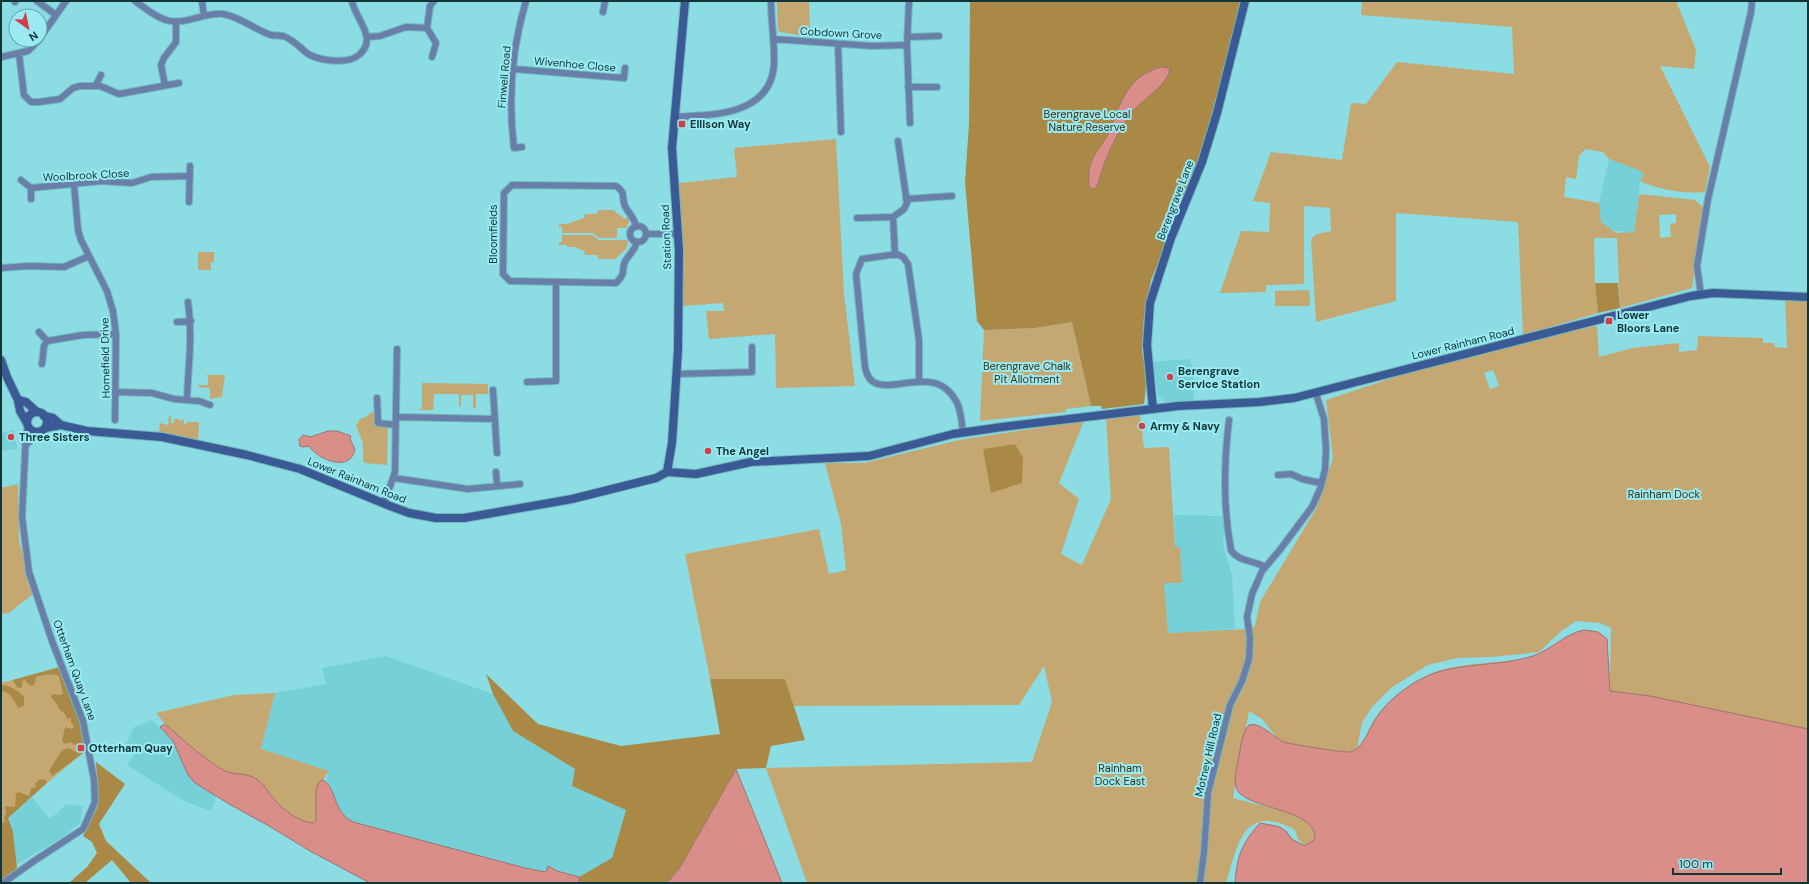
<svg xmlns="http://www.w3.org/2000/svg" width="1809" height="884" font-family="'DM Sans',sans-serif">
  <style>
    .built { fill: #75d0d7 }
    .green { fill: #c5a871; fill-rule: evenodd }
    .forest { fill: #aa8947 }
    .water { fill: #da8e8a; stroke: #9e7371 }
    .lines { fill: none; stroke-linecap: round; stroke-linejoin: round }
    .street-casing { stroke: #71b7bd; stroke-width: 8 }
    .secondary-casing { stroke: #71b7bd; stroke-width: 10 }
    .street { stroke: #697fa9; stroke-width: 6 }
    .secondary { stroke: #3b5995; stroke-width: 8 }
    .poi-dot { fill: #cf3f45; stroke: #99eaf1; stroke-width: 1.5 }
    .labels { text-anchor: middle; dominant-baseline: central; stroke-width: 4; stroke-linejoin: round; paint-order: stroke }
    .street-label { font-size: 11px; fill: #123537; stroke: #99eaf1 }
    .park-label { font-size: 11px; fill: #3e2f12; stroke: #99eaf1 }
    .poi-label { font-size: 11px; font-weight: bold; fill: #123537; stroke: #99eaf1; text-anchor: start }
  </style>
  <rect width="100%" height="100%" fill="#8cdce3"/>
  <path class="built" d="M1609,159L1639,170L1644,175L1640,181L1634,232L1612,231L1601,222L1599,203Z
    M1190,359L1193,371L1194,400L1165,402L1158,395L1153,362Z
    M14,430L17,449L1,451V433Z
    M1174,515L1225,516L1223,545L1232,575L1235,629L1168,633L1164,583H1182L1180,547H1175Z
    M386,656L493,694L513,731L575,769L572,786L626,810L612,858L579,877L557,871L548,866L546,872L525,868L353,822L346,818L337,806L326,782L329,771L261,749L275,693L326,684L322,668Z
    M152,720L173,741L191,779L216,797L211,811L184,801L127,765L136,752L125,746L134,727Z
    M32,797L50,819L67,804L83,806L80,823L63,837L12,867L6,817Z"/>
  <path class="green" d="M809,1L810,37L780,32L778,30L777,2Z
    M1362,1H1676L1696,50L1694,69L1660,66L1710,167L1705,192C1683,194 1660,190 1640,181L1644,175L1639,170L1609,159L1603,152L1585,149L1579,156L1576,179L1566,177L1564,197L1599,203L1601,222L1616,233L1634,232L1639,194L1695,200L1703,207L1692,288L1620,308L1617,238H1594L1595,283L1598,313L1523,335L1518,222L1396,213V301L1316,322L1311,239L1317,234L1331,231L1330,208L1304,206V284L1266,285V292L1220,293L1241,231L1269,232L1270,203L1253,201L1271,152L1342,160L1351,103L1366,104L1397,62L1514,74L1512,27L1361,15ZM1676,214V223L1670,224L1671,237L1660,238L1659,215Z
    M836,139L844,294L855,386L776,388L775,334L709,339L706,311H724L723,303L681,306L679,183L737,177L734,148Z
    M598,210H613L625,219L628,217L630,220L626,228H617V238H599L593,233H562V227H559V224H567L584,218L585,214H597Z
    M562,235H593L598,240H627L628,243L626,249L615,259H598V255H585L584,251L575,247H567V245H559V242H562Z
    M198,252H214V262H211V270H198Z
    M1309,290L1310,306H1275V291Z
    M1785,298L1808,299V883H1235C1237,856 1242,843 1260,823C1267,824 1275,824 1281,828C1291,834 1290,840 1304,845L1298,839L1295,830C1243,802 1238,844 1226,883H807L766,768L1032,762L1052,702L1044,666L1019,705L794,706L785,679H710L685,554L819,529L829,574L846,570L841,524L825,463H864L959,440L1084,421L1059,483L1079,499L1061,554L1082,565L1111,499L1106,418L1140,414L1144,448L1169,447L1175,547H1180L1182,583H1164L1168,633L1247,629L1255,626L1260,602L1316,509L1333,458L1326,400L1401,375L1473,356L1476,353L1500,349L1563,332L1597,326L1599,357L1633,348L1679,343V352L1697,350L1698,336L1763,338V343H1774L1775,347L1787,348ZM1493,370L1499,386L1490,389L1484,373ZM1576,621L1600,623L1611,628L1610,683L1607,639C1583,614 1555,650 1531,657C1499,665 1449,661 1422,678C1405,689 1388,701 1376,717C1369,727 1366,740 1357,748L1362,723L1372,707L1392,687L1428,665L1457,658L1492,657L1539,652L1560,632ZM1249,711L1262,719L1277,738L1258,725L1253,724L1246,728ZM1235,785C1243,804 1267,802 1283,811L1233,798Z
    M1072,322L1091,406L1066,409V412L980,421L984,330L1035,328Z
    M206,375H225L222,397L210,399V388L199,387L198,385H208V377Z
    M422,383L488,384V394H476V408L473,407V395H461V407L459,406V394H434L433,410H414L422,409Z
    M373,411L375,424L379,427H388L387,465L365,463L363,461V443L356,426L360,419L364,418Z
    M169,416H171V423H174V419H179L180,421L184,419V424H187V422H199L198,441L159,433L160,423L168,425Z
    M18,484L19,540L33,594L9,613L1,614V488Z
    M60,667L63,672L85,749L83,753L6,817L1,877V683Z
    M275,693L261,749L329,771L323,780C337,789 332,811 353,822L525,868L546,872L548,866L557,871L579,877V883H370L310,851L269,826L229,804L195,783L188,775L173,741L160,727L165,724L156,713L234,695Z"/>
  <path class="forest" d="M970,1H1240L1222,81L1208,132L1184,200L1151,280L1144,317L1142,352L1147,377L1144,404L1102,409L1101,406H1091L1072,322L1035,328L984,330L977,321L965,182L969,124Z
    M1595,283H1618L1620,308L1598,313Z
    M1015,444L1023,458L1022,483L991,493L983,449Z
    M60,667L80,722L85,749L83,753L52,776L49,771L62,750L68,748L76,752L77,746L70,742L65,744L62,741L65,727L71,729L74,727L71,722V718L67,719L65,714L59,709L57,704L51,697L52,694L59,695L63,694L59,676C53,673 43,674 36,677L35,683L32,686L29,685L24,679L22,682V687L20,688L17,687L13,680Z
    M486,674L538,724L621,746L720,734L710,679H785L805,740L771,746L766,768L736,769L679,869L667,883H579V877L612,858L626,810L572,786L575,769L513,731L493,694Z
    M1,685C9,685 19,691 24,697V706L18,708C14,701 11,692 1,691Z
    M96,762L125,784L99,824L106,841L151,883H131L112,860L85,883H69L87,867L97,853L92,842L83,836L98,806Z
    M40,779L46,780L47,783L8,818L13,832L17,868L1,881V822L5,823L4,817L6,813L5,806L15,807L16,793L19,792L29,796L31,788L36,787L35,784Z"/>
  <path class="water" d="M1163,67L1170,69C1167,86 1143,99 1132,112C1116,134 1105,157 1098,184L1096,188L1092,189L1089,186C1087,157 1097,154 1110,131C1112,127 1113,121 1115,117C1124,92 1136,72 1163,67Z
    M328,431H337L351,436L350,439L355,449C351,473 318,460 309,446L303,447L300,446L299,439L303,435L310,437Z
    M1584,630L1598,632L1607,639L1610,691L1650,696L1808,729V883H1235C1237,856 1242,843 1260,823L1280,827L1287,832L1291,839L1305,846L1314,840L1315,837C1314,808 1249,810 1237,790C1233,781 1237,768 1238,760C1241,748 1241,734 1249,725C1261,722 1273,737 1284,742C1289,744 1345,753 1350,752C1364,749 1369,727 1377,717C1384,706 1394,697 1405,689C1446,658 1487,670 1533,656C1551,650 1564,634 1584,630Z
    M165,724C183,740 203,758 223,770C234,776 246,772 256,779C264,783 268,793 274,799C283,810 299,822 313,823L316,821V789L319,782L323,780C337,788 332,811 353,822L525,868L546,872L548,866L557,871L579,877V883H370L310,851L269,826L229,804L195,783L188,775L173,741L160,727Z
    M736,769L782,883H667L679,869Z"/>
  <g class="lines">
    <defs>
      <path id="street" d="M37,1L56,15
        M135,1C145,8 155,17 166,20C185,26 204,12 223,14C241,17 255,30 271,35C275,36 279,35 283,36C293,39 300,48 308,54C321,61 349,65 360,54C378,37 355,19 352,1
        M202,1L204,16
        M909,1L907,45L910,123
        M15,2V1
        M603,12L605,1
        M427,28L436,43L432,57
        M367,37L380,36L406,27L427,28L430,6L434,1
        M908,37L939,36
        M40,38L66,1
        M773,39L872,46L907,45
        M838,44L841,132
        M19,54L24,95L31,102H39L60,99L73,88L80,86H100L119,94L179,83
        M1,57L28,51L39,40
        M514,69L624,78L625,68
        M96,85L101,75
        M165,85L161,65L164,58L176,42V22
        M908,87H937
        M674,117C712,115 770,116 774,65C775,44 771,22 771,1
        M522,147L514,148C508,99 512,48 526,1
        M21,180L31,188V199
        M74,184L78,230L81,240L107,291L113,311L116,334L115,420
        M31,188L102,181L132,183L151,177L190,176
        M906,199L952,196
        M189,202L190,166
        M857,218L893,217
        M630 234a8 8 0 1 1 16 0a8 8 0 1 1-16 0Z
        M636,227C635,218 630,215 626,208C620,199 628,194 616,186L512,185L504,193L503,274L510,281L616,283C628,272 620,268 626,260C631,252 634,252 637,242
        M646,234H678
        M895,255L893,217L904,209L907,203L898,141
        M1,268L29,266L64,267L89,256
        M1701,295L1697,266L1708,199L1751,12L1752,1
        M177,322L191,321
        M39,332L47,341
        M42,364L44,346L47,341L83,335L116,334
        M677,374L752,372V347
        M919,380V340L908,264L903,257L897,254L862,259L856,274L865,367C873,412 934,352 958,405C961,413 962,423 963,432
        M527,382L556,381V282
        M493,390L497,453
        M115,392L152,393L174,399L199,401L210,405
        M377,398L378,423L396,425
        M187,400C188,366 193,337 188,302
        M396,417L494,419
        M1229,420C1224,462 1223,508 1231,550C1238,562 1254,560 1265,567
        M26,445L39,432
        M496,472L497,486
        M1278,475L1291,474L1302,479L1321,483
        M394,478L468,489L520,484
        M384,504L395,472L397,349
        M3,883L34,861L83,829L95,802L94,780L83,721L52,641L29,572L22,517L26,434L28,427
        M1200,883L1204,852L1208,793L1230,705L1242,681L1249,659L1250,638L1247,617L1252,594L1262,571L1279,551L1312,507L1320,489L1325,470L1326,449L1324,419L1317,397L1318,392"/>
      <path id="secondary" d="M1,360L7,377L18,400L20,411L27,423
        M18,400L26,402L37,412
        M1153,409L1147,345L1150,303L1171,238L1202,162L1217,113L1245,1
        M27 422a10 10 0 1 1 20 0a10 10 0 1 1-20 0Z
        M44,416L53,418L61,425
        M45,428L61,425L87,431L162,437L247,455L300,469L390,506L409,513L436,518H464L572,499L656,478L667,472
        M667,472L696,474L751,462L869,456L953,434L1002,427L1178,406L1260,402L1294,398L1691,296L1713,293L1808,297
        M667,472L672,443L678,350L679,250L672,148L685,1"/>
    </defs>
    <use href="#street" class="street-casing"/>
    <use href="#secondary" class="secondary-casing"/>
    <use href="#street" class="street"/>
    <use href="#secondary" class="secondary"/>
  </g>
  <g class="poi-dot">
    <rect x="678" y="120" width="8" height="8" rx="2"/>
    <rect x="1605" y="317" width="8" height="8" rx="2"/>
    <circle cx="1170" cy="377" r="4"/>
    <circle cx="1142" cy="426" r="4"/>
    <circle cx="11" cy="437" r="4"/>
    <circle cx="708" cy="451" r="4"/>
    <rect x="77" y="744" width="8" height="8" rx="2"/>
  </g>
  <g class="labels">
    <g class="street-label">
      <text transform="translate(841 33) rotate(3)">Cobdown Grove</text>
      <text transform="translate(575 64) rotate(5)">Wivenhoe Close</text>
      <text transform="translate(504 77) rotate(-85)">Finwell Road</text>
      <text transform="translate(86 175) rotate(-3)">Woolbrook Close</text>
      <text transform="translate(1175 200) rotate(-69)">Berengrave Lane</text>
      <text transform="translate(493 234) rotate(-90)">Bloomfields</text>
      <text transform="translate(666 237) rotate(-92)">Station Road</text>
      <text transform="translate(1463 343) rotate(-14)">Lower Rainham Road</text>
      <text transform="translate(105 358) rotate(-91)">Homefield Drive</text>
      <text transform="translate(357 480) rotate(22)">Lower Rainham Road</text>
      <text transform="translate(75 670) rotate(70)">Otterham Quay Lane</text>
      <text transform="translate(1208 755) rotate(-77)">Motney Hill Road</text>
    </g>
    <g class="park-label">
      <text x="1087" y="114">Berengrave Local<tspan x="1087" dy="13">Nature Reserve</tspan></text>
      <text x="1027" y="366">Berengrave Chalk<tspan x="1027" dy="13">Pit Allotment</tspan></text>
      <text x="1664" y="494">Rainham Dock</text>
      <text x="1120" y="768">Rainham<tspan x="1120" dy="13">Dock East</tspan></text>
    </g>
    <g class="poi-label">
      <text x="690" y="124">Ellison Way</text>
      <text x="1617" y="315">Lower<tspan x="1617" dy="13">Bloors Lane</tspan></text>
      <text x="1178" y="371">Berengrave<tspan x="1178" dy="13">Service Station</tspan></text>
      <text x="1150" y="426">Army &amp; Navy</text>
      <text x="19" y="437">Three Sisters</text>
      <text x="716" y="451">The Angel</text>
      <text x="89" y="748">Otterham Quay</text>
    </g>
  </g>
  <rect width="1809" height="884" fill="none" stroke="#123537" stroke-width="4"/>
  <g transform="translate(28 28) rotate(147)"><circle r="19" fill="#99eaf1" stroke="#63a2a7"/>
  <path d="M0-3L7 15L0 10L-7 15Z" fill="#cf3f45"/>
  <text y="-6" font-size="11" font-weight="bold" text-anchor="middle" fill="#123537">N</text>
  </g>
  <path d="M1673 868v6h108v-6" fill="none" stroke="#123537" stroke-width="2"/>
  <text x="1679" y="868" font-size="12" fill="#123537" stroke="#99eaf1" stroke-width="3" paint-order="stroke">100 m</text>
</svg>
